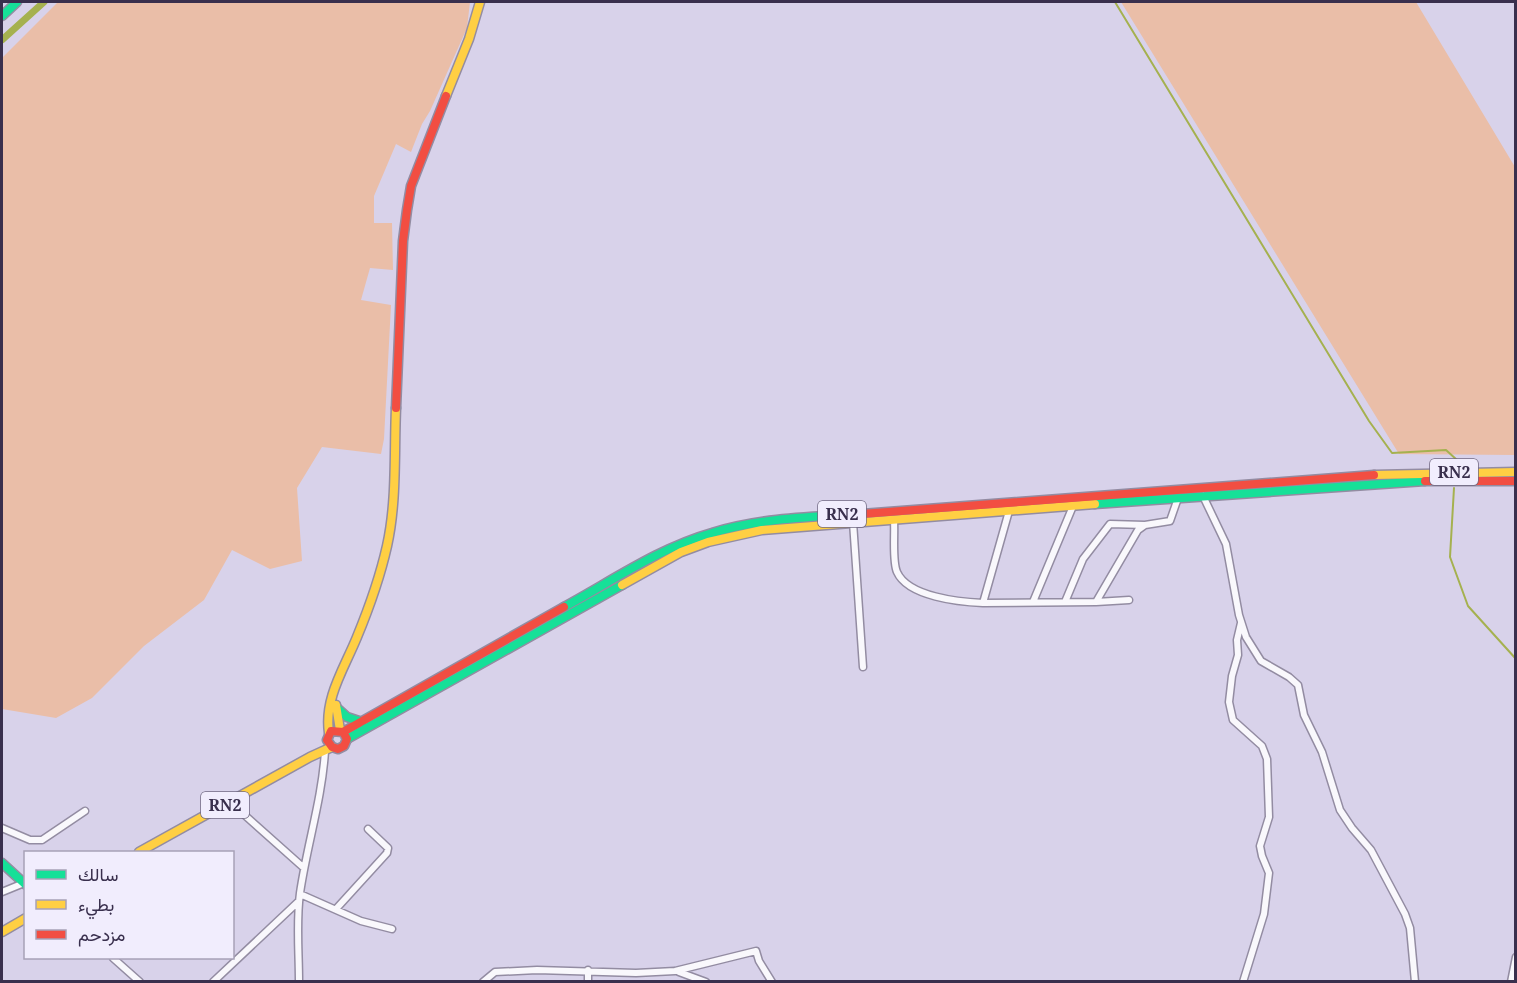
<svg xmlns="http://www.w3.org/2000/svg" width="1517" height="983" font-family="'Noto Serif',Vazirmatn,serif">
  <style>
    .green { fill: #eabea8 }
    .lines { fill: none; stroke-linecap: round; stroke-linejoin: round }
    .stream { stroke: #a5b14f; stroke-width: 2 }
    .canal { stroke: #a5b14f; stroke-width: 7 }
    .street-casing { stroke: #938ca2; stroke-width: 9 }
    .fast-casing { stroke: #938ca2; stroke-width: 11 }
    .slow-casing { stroke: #938ca2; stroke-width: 11 }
    .jam-casing { stroke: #938ca2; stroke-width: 11 }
    .street { stroke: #f9f8fc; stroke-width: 6 }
    .fast { stroke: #16e098; stroke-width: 8 }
    .slow { stroke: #ffcf43; stroke-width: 8 }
    .jam { stroke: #f24e42; stroke-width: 8 }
    .labels { text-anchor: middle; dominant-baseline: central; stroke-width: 5; stroke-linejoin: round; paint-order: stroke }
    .shield { fill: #f1edfd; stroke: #706882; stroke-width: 1.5 }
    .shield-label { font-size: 16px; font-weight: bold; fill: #392f4d }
  </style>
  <rect width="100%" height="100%" fill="#d8d2ea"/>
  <path class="green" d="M58,2H470L467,28L430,111L422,124L411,152L396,144L374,196V223H392L393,270L370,268L361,300L391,305L384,439L381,454L322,447L297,488L302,561L270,569L232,550L204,600L144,646L92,698L56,718L2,709V58Z
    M1121,2H1416L1515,167V455L1399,454Z"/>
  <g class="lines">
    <path class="stream" d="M1115,2L1369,421L1392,453L1446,450L1457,460
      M1454,488L1450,557L1468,606L1516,659"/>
    <path class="canal" d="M2,40L44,2"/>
    <defs>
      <path id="street" d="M1203,496L1226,544L1239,615L1246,637L1261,661L1289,677L1298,685L1304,715L1322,752L1340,810L1352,828L1371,850L1405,914L1410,928L1415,982
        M1009,511L983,603L1096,602L1138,530L1145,525L1170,521L1178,498
        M894,520C895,534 892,561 897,572C908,597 960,602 983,603
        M853,522L863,667
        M1033,602L1073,506
        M1065,602L1083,559L1110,524L1145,525
        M1096,602L1129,600
        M1241,623L1237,640L1238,655L1232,676L1229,702L1233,720L1262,746L1267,759L1269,817L1260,846L1262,856L1269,873L1264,914L1243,982
        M230,802L304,868
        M2,828L30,840H42L85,811
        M2,892L24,883
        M300,894L361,921L392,929
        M336,909L387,853L388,848L368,829
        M113,958L140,982
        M679,972L706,982
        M213,982L299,901
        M299,982C299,952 296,922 300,893C307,845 322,799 325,751
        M483,982L495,972L537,970L636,973L675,971L756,951L759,961L772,982
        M588,982V970
        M1511,982L1516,957"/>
      <path id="fast" d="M2,16L17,2
        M1095,504L1425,481
        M564,607C612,581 659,548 712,533C760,518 811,517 862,514
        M336,707L347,717L362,722
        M347,739L622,585
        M2,863L26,885"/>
      <path id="slow" d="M446,96L469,39L480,2
        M1374,475L1516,472
        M622,585L681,552L708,542L762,530L1095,504
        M336,705L340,730
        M329,733C324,698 344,669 357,637C369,608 380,577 387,546C397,501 394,453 396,408
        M139,852L310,757L332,747
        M2,932L26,918"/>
      <path id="jam" d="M396,408L403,241L407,210L411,186L446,96
        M1425,481H1516
        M862,514L1374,475
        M343,732L347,739L344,746L338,749L332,747L327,740L331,731L343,732L564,607"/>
    </defs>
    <use href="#street" class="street-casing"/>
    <use href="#fast" class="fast-casing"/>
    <use href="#slow" class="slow-casing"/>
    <use href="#jam" class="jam-casing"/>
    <use href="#street" class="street"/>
    <use href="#fast" class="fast"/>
    <use href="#slow" class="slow"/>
    <use href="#jam" class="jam"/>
  </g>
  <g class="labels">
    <g class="shield">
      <rect x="1430" y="459" width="48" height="26" rx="4.5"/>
      <rect x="818" y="501" width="48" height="26" rx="4.5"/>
      <rect x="201" y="792" width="48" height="26" rx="4.5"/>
    </g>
    <g class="shield-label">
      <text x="1454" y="472">RN2</text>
      <text x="842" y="514">RN2</text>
      <text x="225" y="805">RN2</text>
    </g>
  </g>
  <rect width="1517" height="983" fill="none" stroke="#392f4d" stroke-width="6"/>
  <rect x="24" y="851" width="210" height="108" fill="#f1edfd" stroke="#a7a1b7" stroke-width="1.5"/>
  <rect x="36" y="870" width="30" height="9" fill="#16e098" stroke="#a7a1b7" stroke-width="1.5"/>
  <text x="78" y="881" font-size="18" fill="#392f4d">سالك</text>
  <rect x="36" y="900" width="30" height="9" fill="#ffcf43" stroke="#a7a1b7" stroke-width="1.5"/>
  <text x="78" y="911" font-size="18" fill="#392f4d">بطيء</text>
  <rect x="36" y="930" width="30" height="9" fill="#f24e42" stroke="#a7a1b7" stroke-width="1.5"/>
  <text x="78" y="941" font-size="18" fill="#392f4d">مزدحم</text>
</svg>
